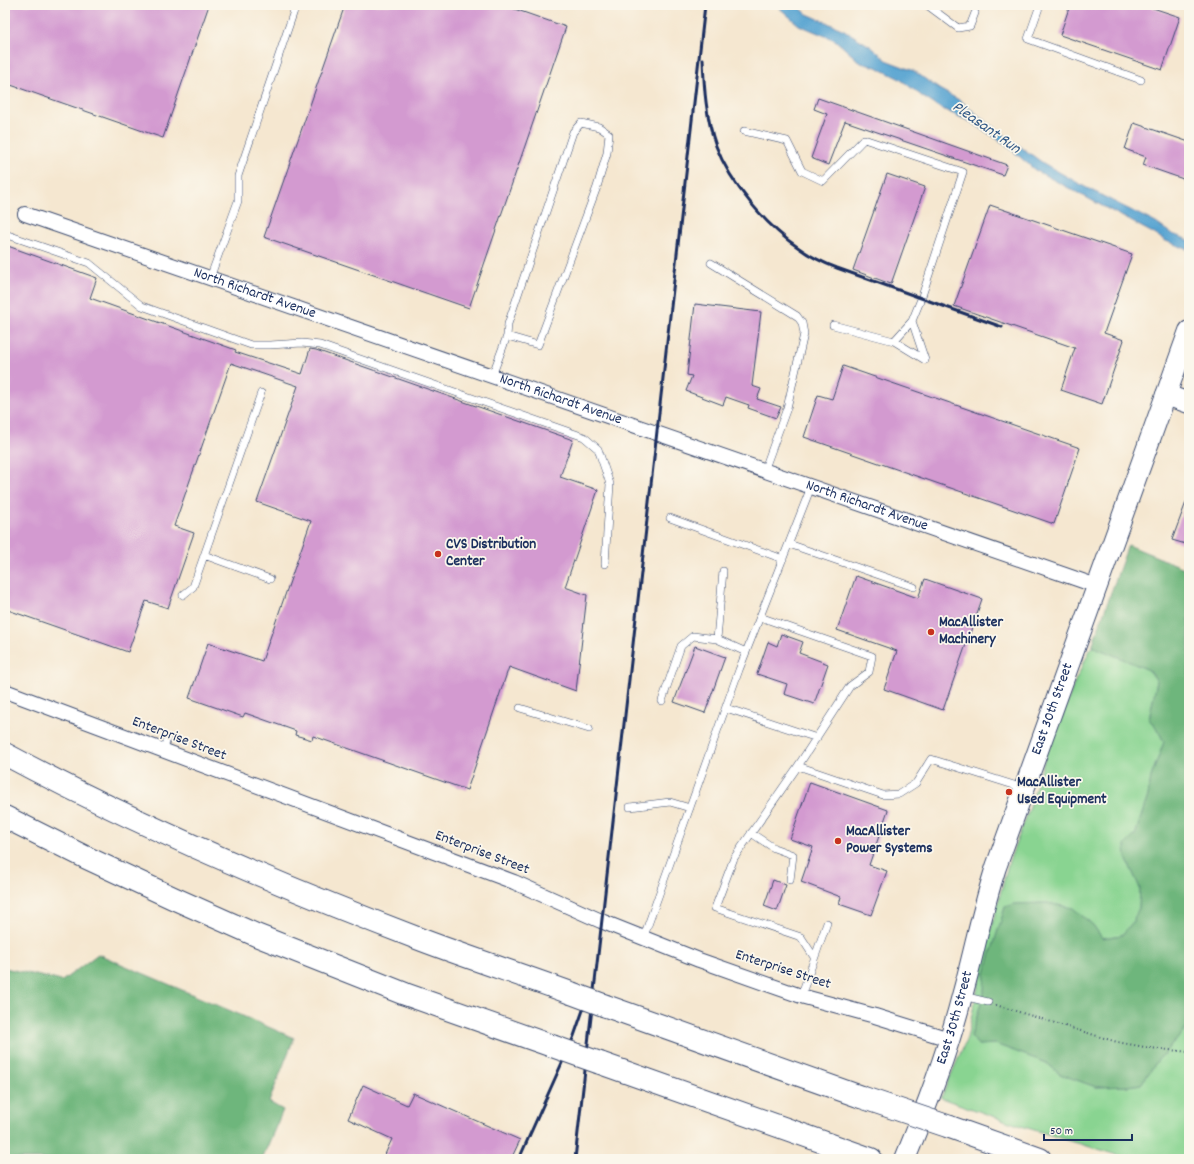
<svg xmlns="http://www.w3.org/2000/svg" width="1194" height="1164" font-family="Dekko,sans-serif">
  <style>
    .green { fill: #89d491; stroke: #528278 }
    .forest { fill: #6eb67b; stroke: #44726c }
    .water { fill: #58a4d1; stroke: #3a6a98 }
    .building { fill: #d39ad0 }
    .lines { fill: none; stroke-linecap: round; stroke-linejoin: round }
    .lane-casing { stroke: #3c4b6f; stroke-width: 8 }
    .street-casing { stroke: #3c4b6f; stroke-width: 16 }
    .secondary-casing { stroke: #3c4b6f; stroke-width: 22 }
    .highway-casing { stroke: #3c4b6f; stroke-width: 24 }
    .path { stroke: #3c4b6f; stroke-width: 2; stroke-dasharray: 1 3; stroke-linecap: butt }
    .lane { stroke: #fff; stroke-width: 7 }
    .street { stroke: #fff; stroke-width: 14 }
    .secondary { stroke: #fff; stroke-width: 20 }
    .highway { stroke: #fff; stroke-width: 22 }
    .rail { stroke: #1b2f5e; stroke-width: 3 }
    .highway-bridge-casing { stroke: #3c4b6f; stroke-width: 24; stroke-linecap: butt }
    .highway-bridge { stroke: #fff; stroke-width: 22 }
    .poi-dot { fill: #c8321e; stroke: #fbf7ec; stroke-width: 1.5 }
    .labels { text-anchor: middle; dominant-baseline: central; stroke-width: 3.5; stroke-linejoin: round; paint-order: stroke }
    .street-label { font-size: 15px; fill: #1b2f5e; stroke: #fbf7ec }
    .poi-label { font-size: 15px; font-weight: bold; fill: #1b2f5e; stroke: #fbf7ec; text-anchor: start }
    .water-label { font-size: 16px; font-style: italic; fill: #305886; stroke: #fbf7ec }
  </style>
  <rect width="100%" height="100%" fill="#fbf7ec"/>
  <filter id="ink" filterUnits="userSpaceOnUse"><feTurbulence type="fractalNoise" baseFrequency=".025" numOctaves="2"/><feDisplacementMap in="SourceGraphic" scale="8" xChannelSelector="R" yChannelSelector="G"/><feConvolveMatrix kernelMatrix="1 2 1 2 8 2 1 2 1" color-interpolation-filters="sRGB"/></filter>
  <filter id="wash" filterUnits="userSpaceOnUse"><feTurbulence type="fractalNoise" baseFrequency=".012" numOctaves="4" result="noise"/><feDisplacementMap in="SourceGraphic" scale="16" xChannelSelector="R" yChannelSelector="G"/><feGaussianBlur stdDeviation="0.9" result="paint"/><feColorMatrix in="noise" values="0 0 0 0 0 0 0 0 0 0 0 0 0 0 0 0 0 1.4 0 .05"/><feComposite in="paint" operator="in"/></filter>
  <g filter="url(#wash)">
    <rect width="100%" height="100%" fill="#f5e7d0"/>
    <path class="green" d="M1092,646L1149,670L1157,681L1149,719L1159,732L1164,742L1151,777L1148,796L1135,835L1125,845L1126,858L1140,888L1139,908L1132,923L1122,935L1102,938L1093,925L1072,908L1047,903L1014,904L1005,907L985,973L984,993L971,1036L978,1045L995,1044L1036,1059L1048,1064L1060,1074L1096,1087L1129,1086L1141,1084L1158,1060L1189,1026V1159H1130L1021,1126L941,1098L967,1038L988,940L1009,861L1029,810L1046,754L1059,725L1075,681Z"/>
    <path class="forest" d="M1128,545L1189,570V1026L1158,1060L1141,1084L1129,1086L1096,1087L1060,1074L1048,1064L1036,1059L995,1044L978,1045L971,1036L984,993L985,973L1005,907L1014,904L1047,903L1073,908L1093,925L1102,938L1122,935L1132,923L1139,908L1140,888L1126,858L1125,845L1135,835L1148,796L1151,777L1164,742L1159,732L1149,719L1157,681L1149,670L1092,646Z
      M98,954L294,1038L269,1102L283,1110L262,1159H5V968L62,981Z"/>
    <path class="water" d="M776,5H797L807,14L844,30L870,46L888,61L914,71L939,89L961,101L985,121L1043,163L1085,187L1156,223L1172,234L1189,240V250L1166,241L1151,232L1035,170L1005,144L971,122L940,108L923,97L900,79L876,67L861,63L835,40L799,25Z"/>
    <g id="blocks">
      <path class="building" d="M5,5H209L163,138L5,83Z
        M345,5H503L566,27L469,308L264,237Z
        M1070,5H1144L1180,17L1162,70L1060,35Z
        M818,98L1007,165L1003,175L845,121L828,165L811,158L827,114L814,109Z
        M1134,123L1189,142V173L1186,180L1143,165L1146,157L1125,149Z
        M887,174L925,187L891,284L853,270Z
        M990,205L1132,254L1104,333L1124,340L1102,404L1061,390L1075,348L954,306Z
        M5,245L97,278L90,298L236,350L235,352L302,374L310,349L316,350L573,440L560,477L598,490L565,587L587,595L576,691L509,667L467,790L313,736L312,740L295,735L296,731L245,713L243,717L189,698L208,643L262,661L311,521L257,502L298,386L231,363L174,526L194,533L168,608L146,601L128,652L5,609Z
        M695,304L761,312L752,386L761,389L757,399L781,407L776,418L748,408L749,405L726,397L723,405L686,391L692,376L687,375Z
        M843,366L1080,448L1054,524L804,437L818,395L832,399Z
        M1188,497H1189V545L1172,540Z
        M856,576L918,598L925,579L982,599L943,710L884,689L897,651L837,630Z
        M781,634L803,642L799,653L828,664L814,704L784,694L787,684L757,674L768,642L777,646Z
        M695,646L725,657L705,713L674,702Z
        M810,782L888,810L869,865L887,871L871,915L839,904L841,897L801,882L813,847L790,839Z
        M773,880L786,885L777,911L764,906Z
        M363,1085L407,1105L413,1093L520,1140L511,1159H383L392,1139L348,1119Z"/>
    </g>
  </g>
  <g filter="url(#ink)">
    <use href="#blocks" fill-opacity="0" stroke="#3c4b6f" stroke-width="1"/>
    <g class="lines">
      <defs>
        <path id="lane" d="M927,5L958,28L970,26L975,13
          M1040,5L1028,39L1141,80
          M744,131L787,141L802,171L823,181L864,139L963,172L921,299L912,321L925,360
          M5,234L89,263L142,306L251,345H270L302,343L320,345L584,437L598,449L610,484L605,564
          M711,263L797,316L802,323L804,334L787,408L764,471
          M210,278L238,201V176L296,5
          M912,321L894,341L925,360
          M833,325L894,341
          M492,376L507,336L538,345L597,187L607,153L609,134L599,127L581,123L573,132L508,324L507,336
          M670,518L783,559
          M789,544L914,587
          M204,555L270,579
          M723,571L717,639L746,652
          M183,595L193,587L261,393
          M760,617L872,656L869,672L850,686L798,766
          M662,701L681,646L693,636L717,639
          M520,708L589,729
          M726,708L817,738
          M163,751L167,739
          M630,807L670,802L690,808
          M751,833L774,848L793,855L790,880
          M643,939L739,670L811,487
          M814,957L801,937L715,908L734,858L798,766L883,795L899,794L916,783L931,759L1023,788
          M801,996L827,923
          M963,996L988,1002"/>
        <g id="street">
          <path id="s1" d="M25,214L1097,586"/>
          <path d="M5,691L514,882L601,921L699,960L801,996L875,1016L949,1039"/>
        </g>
        <g id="secondary">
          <path d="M1166,395L1189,403"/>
          <path id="s2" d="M905,1159C927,1106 948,1051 962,996C974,953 982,910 996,867L1189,331"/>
        </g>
        <path id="highway" d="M5,754C139,826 280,886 422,940C472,959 522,975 571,993
          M5,817L85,857L173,898L256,935L405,994L552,1046
          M606,1006L861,1097
          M600,1063L871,1159
          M950,1127L1040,1159"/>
      </defs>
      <use href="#lane" class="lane-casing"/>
      <use href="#street" class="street-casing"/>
      <use href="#secondary" class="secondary-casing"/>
      <use href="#highway" class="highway-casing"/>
      <path class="path" d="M996,1005L1117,1042L1150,1048L1189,1052"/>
      <use href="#lane" class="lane"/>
      <use href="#street" class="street"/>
      <use href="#secondary" class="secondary"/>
      <use href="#highway" class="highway"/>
      <path class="rail" d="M703,59C704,88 706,118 716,146C730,183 766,226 799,248C811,257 824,263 837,268L1002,327
        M519,1159L574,1036L590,990
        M575,1159L705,5"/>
      <defs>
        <path id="highway-bridge" d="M571,993L606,1006
          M552,1046L600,1063
          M861,1097L950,1127"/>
      </defs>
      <use href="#highway-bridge" class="highway-bridge-casing"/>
      <use href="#highway-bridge" class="highway-bridge"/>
    </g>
  </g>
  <g class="poi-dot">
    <circle cx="438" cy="554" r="4"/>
    <circle cx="931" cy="632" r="4"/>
    <circle cx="1009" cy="792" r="4"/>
    <circle cx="838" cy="841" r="4"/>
  </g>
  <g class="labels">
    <g class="street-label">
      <text stroke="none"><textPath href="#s1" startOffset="243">North Richardt Avenue</textPath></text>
      <text stroke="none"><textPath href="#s1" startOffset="567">North Richardt Avenue</textPath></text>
      <text stroke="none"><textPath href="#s1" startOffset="891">North Richardt Avenue</textPath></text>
      <text stroke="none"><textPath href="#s2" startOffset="474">East 30th Street</textPath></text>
      <text transform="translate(179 739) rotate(21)">Enterprise Street</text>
      <text transform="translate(482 853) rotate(21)">Enterprise Street</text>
      <text transform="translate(783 970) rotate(18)">Enterprise Street</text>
      <text stroke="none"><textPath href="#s2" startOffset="150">East 30th Street</textPath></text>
    </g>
    <g class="poi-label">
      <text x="446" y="545">CVS Distribution<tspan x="446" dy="17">Center</tspan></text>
      <text x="939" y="623">MacAllister<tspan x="939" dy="17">Machinery</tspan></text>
      <text x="1017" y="783">MacAllister<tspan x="1017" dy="17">Used Equipment</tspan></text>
      <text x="846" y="832">MacAllister<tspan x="846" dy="17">Power Systems</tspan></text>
    </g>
    <g class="water-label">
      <text transform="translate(986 128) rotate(35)">Pleasant Run</text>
    </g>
  </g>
  <rect width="1194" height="1164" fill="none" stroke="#fbf7ec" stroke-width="20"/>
  <path d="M1044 1134v6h88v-6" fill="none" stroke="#1b2f5e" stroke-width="2"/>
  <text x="1050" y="1134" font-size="12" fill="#1b2f5e" stroke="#fbf7ec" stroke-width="3" paint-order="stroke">50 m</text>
</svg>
